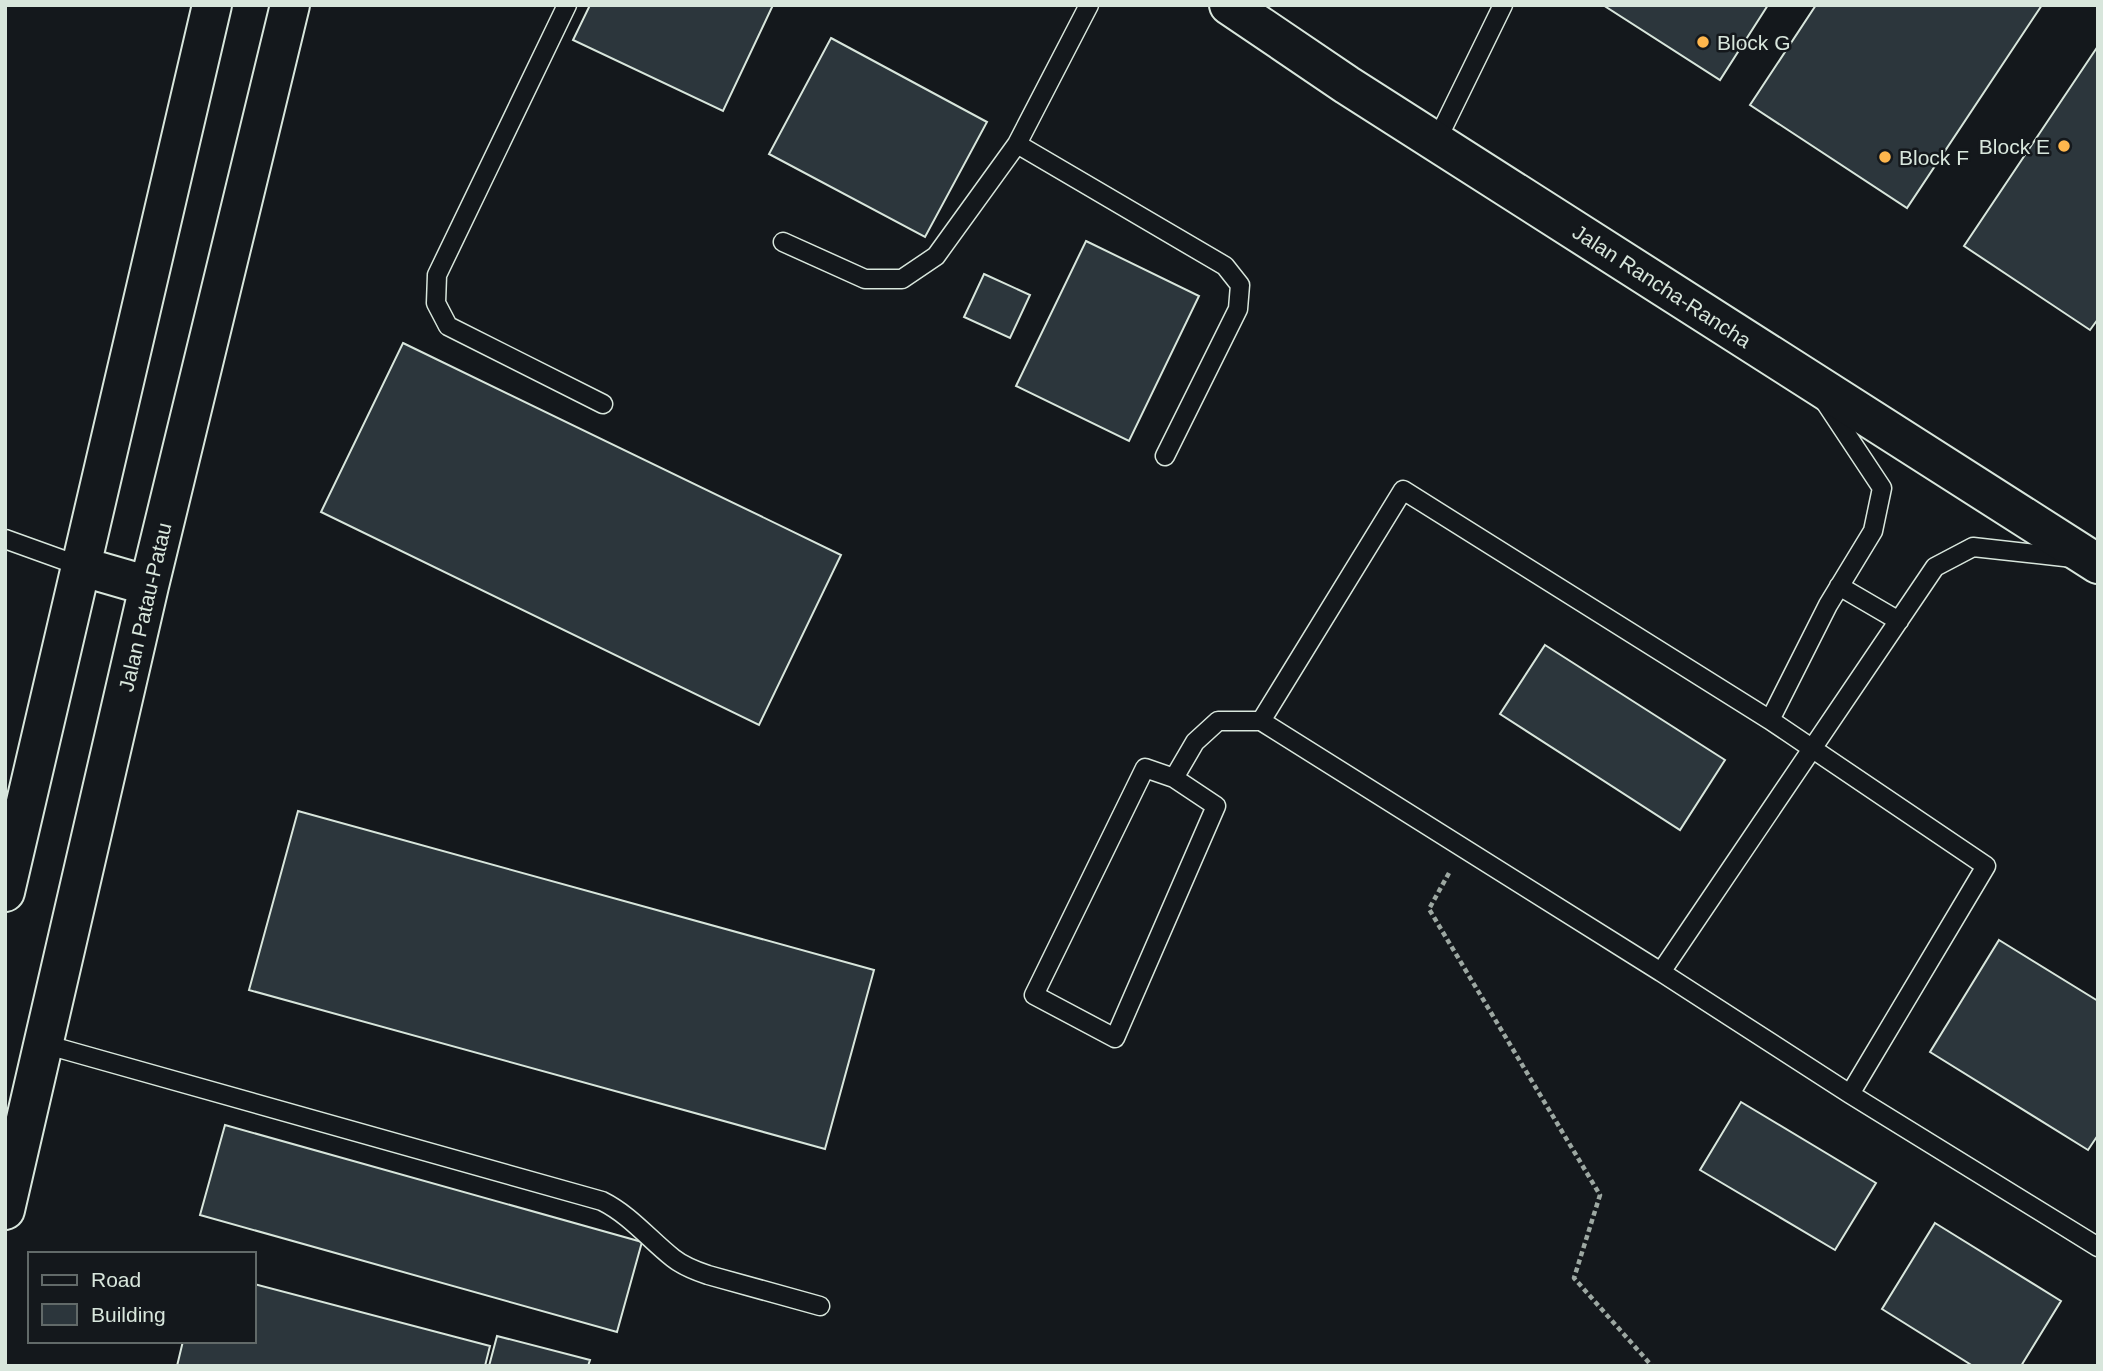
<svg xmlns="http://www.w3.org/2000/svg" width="2103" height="1371" font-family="Helvetica,sans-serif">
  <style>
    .building { fill: #2c363c; stroke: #d8e6dc; stroke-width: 2 }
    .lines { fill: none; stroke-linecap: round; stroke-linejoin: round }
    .service-casing { stroke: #d8e6dc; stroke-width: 21 }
    .secondary-casing { stroke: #d8e6dc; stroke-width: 42 }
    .primary-casing { stroke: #d8e6dc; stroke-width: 42 }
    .path { stroke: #9da8a2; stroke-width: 4.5; stroke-dasharray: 5 3.5; stroke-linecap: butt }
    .service { stroke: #14181c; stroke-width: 18 }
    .secondary { stroke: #14181c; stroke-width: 38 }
    .primary { stroke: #14181c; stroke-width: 38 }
    .poi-dot { fill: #ffb74d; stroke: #14181c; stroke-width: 2.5 }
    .labels { text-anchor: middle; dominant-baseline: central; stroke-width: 5; stroke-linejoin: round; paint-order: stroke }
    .poi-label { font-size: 21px; fill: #d8e6dc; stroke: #14181c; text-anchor: start }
    .street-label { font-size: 21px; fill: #d8e6dc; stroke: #14181c }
  </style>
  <rect width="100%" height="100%" fill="#14181c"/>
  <path class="building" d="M590,5H773L723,111L573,40Z
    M1603,5H1768L1720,80Z
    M1816,5H2042L1907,208L1750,105Z
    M831,38L987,122L925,237L769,154Z
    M2098,46V319L2090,330L1964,246Z
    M1086,241L1199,296L1129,441L1016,386Z
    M984,274L1030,295L1010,338L964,317Z
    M403,343L841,555L759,725L321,512Z
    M1545,645L1725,760L1680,830L1500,714Z
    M298,811L874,970L825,1149L249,990Z
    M1999,940L2098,1001V1135L2088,1150L1930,1052Z
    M1741,1102L1876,1183L1835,1250L1700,1170Z
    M225,1125L642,1242L617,1332L200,1215Z
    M1935,1223L2061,1301L2021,1366H1973L1882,1309Z
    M254,1284L490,1346L485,1366H177L183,1341H254Z
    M497,1336L590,1360L588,1366H489Z"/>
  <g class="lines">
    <defs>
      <path id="service" d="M567,5L437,275L436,303L448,326L603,404
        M1436,142L1503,5
        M1017,144L1225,266L1240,285L1238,309L1165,456
        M783,242L865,279H902L936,256L1017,144L1089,5
        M5,539L80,566
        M1839,586L1899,621
        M1770,720L1828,605L1873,531L1882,488L1825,402
        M1261,721L1403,490L1770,720L1986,866L1850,1094
        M1174,778L1216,806L1115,1038L1034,995L1145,768L1174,778L1195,742L1218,721H1261L1661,972L1935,567L1973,547L2073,558
        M1661,972L1850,1094L2098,1247
        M44,1044L602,1201C630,1215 649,1239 673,1258C683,1266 696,1271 708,1275L820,1306"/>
      <path id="secondary" d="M1229,5L1347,85L2098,564"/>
      <path id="primary" d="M80,566L149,586
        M5,892L212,5
        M5,1210L149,586L290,5"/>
    </defs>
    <use href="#service" class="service-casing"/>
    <use href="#secondary" class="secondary-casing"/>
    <use href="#primary" class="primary-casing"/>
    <path class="path" d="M1449,873L1429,909L1600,1195L1574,1278L1652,1366"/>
    <use href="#service" class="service"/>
    <use href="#secondary" class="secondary"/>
    <use href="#primary" class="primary"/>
  </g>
  <g class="poi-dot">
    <circle cx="1703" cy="42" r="7"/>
    <circle cx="2064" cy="146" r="7"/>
    <circle cx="1885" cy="157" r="7"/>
  </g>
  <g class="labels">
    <g class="poi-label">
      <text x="1717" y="42">Block G</text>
      <text x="2050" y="146" text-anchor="end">Block E</text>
      <text x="1899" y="157">Block F</text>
    </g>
    <g class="street-label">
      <text transform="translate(1662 286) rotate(33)">Jalan Rancha-Rancha</text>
      <text transform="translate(145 607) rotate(-77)">Jalan Patau-Patau</text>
    </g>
  </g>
  <rect width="2103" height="1371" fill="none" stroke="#d8e6dc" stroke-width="14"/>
  <rect x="28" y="1252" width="228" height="91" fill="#14181c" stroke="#626a69" stroke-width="2"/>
  <rect x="42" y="1275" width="35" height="10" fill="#14181c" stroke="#626a69" stroke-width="2"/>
  <text x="91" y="1287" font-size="21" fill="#d8e6dc">Road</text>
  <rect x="42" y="1304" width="35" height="21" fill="#2c363c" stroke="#626a69" stroke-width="2"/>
  <text x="91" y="1322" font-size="21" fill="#d8e6dc">Building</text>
</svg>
